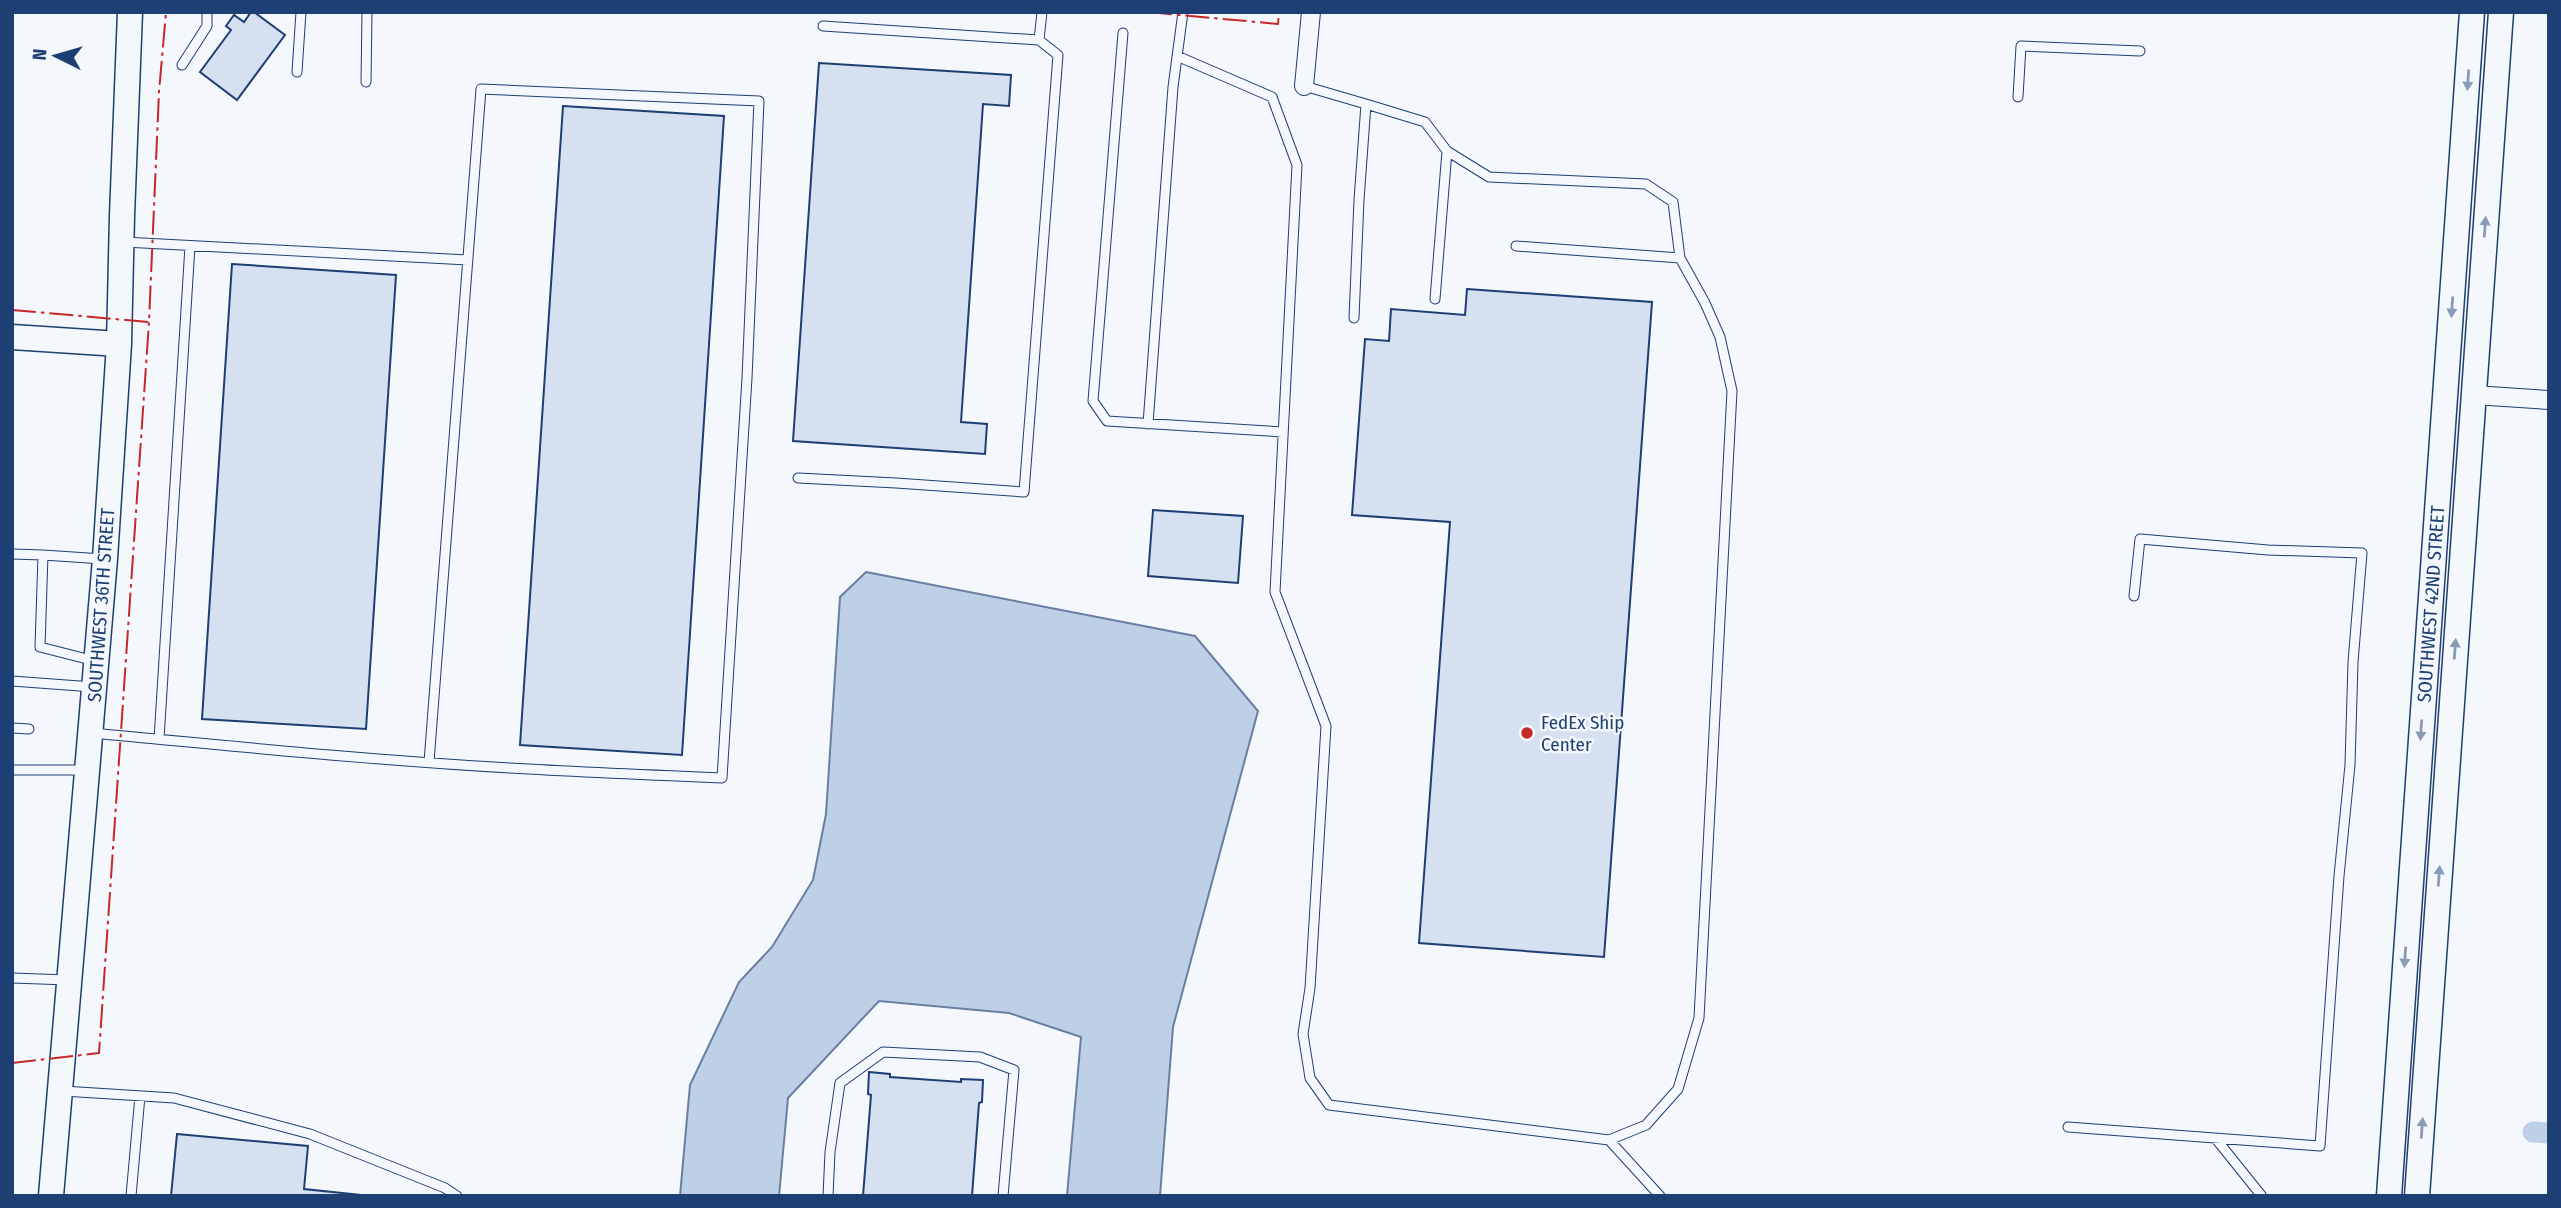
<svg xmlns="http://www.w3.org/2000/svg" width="2561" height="1208" font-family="'Fira Sans Condensed',sans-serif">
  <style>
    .water { fill: #bed0e5; stroke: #687fa3; stroke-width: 2 }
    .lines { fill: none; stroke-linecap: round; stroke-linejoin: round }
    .canal { stroke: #bed0e5; stroke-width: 21 }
    .building { fill: #d5e0f0; stroke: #1d3f73; stroke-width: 2 }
    .lane-casing { stroke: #1d3f73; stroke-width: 11 }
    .street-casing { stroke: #1d3f73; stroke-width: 20 }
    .secondary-casing { stroke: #1d3f73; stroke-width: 27 }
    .lane { stroke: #f4f7fb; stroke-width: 9 }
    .street { stroke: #f4f7fb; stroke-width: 18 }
    .secondary { stroke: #f4f7fb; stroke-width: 24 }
    .power { stroke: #c62828; stroke-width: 2; stroke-dasharray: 24 5 3.5 5; stroke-linecap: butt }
    .oneway { fill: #889bb7 }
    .poi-dot { fill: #c62828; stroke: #f4f7fb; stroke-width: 2.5 }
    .labels { text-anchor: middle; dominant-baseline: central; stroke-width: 5; stroke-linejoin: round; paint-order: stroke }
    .street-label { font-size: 19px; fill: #1d3f73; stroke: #f4f7fb }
    .poi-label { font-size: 19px; fill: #1d3f73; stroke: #f4f7fb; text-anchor: start }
  </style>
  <rect width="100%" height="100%" fill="#f4f7fb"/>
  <path class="water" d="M866,572L1195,636L1258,711L1173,1027L1160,1196H1067L1081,1037L1009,1013L879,1001L788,1098L779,1196H680L690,1085L739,982L772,947L813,880L826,814L840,597Z"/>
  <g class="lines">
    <path class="canal" d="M2533,1132L2549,1133"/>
  </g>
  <path class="building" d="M251,12H254L285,35L237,100L200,72L231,30L226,26L234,15L244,22Z
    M819,63L1011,75L1009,106L983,104L961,422L987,424L985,454L793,441Z
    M563,106L724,116L682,755L520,745Z
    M232,264L396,275L366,729L202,719Z
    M1467,289L1652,302L1604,957L1419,943L1450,522L1352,515L1365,339L1389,341L1391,309L1465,315Z
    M1153,510L1243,516L1238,583L1148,576Z
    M869,1072L890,1074V1077L961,1082V1079L983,1080L982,1102L979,1103L972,1196H863L871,1095L868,1094Z
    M177,1134L308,1146L304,1189L371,1196H171Z"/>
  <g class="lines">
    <defs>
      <path id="lane" d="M823,26L1039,40L1042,12
        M1123,33L1093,401L1107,421L1283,432
        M1177,56L1272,97L1297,165L1275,592L1326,726L1310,988L1303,1034L1310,1078L1329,1105L1609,1140L1646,1125L1678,1089L1699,1018L1732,391L1720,337L1705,303L1680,258
        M182,65L207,26V12
        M297,72L301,12
        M366,82L367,12
        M1304,86L1366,104L1359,200L1354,318
        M2018,97L2021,46L2140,51
        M1366,104L1425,122L1447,151L1435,299
        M1447,151L1489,177L1646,184L1673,202L1680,258L1516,246
        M124,242L468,260
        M1148,424L1173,87L1183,12
        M798,478L896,483L1024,492L1058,55L1039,40
        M12,554L43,555
        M95,661L40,647L43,555L103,559
        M12,681L93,687
        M12,728L29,729
        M92,733C231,746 370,760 510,768C580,772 651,775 722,778L747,378L759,101L481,89L429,762
        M159,739L190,246
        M12,770H86
        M12,978L68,980
        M63,1091L174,1098L310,1134L445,1188L457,1196
        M2068,1127L2320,1146L2339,876L2350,765L2353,662L2362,553L2268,550L2140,539L2134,596
        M2216,1139L2261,1195
        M1609,1140L1660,1196
        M131,1196L140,1096
        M828,1196L830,1152L840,1083L883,1052L980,1057L1014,1070L1003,1196"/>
      <path id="street" d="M1304,86L1311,12
        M2474,395L2549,400"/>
      <path id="secondary" d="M12,337L119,344
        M51,1196L105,559L119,344L122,216L130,12
        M2389,1196L2472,12
        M2417,1196L2501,12"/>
    </defs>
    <use href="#lane" class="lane-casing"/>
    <use href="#street" class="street-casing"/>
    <use href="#secondary" class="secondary-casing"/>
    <use href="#lane" class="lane"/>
    <use href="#street" class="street"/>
    <use href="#secondary" class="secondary"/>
    <path class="power" d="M1148,12L1278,24L1279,12
      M12,310L149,322L159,92L166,12
      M12,1063L99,1053L149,322"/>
  </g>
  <defs><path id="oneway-solid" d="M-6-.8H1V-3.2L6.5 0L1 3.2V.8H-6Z" transform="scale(1.75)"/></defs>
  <g class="oneway">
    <use href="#oneway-solid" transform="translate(2468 80) rotate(94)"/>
    <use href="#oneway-solid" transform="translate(2485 227) rotate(-86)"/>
    <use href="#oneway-solid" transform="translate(2452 307) rotate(94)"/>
    <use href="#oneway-solid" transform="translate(2455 649) rotate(-86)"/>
    <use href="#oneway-solid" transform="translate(2421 730) rotate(94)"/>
    <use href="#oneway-solid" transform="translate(2439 876) rotate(-86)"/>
    <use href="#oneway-solid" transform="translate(2405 957) rotate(94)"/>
    <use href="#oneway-solid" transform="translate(2422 1128) rotate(-86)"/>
  </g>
  <circle class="poi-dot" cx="1527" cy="733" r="7"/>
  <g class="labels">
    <g class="street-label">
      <text transform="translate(2431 604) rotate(-86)">SOUTHWEST 42ND STREET</text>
      <text transform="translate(101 605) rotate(-86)">SOUTHWEST 36TH STREET</text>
    </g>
    <g class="poi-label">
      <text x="1541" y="722">FedEx Ship<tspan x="1541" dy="22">Center</tspan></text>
    </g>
  </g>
  <rect width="2561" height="1208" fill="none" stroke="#1d3f73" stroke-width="28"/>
  <g transform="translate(56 56) rotate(275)" stroke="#f4f7fb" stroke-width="5" paint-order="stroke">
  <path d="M0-5L12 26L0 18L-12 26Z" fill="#1d3f73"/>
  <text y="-10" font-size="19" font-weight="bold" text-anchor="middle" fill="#1d3f73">N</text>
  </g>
</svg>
